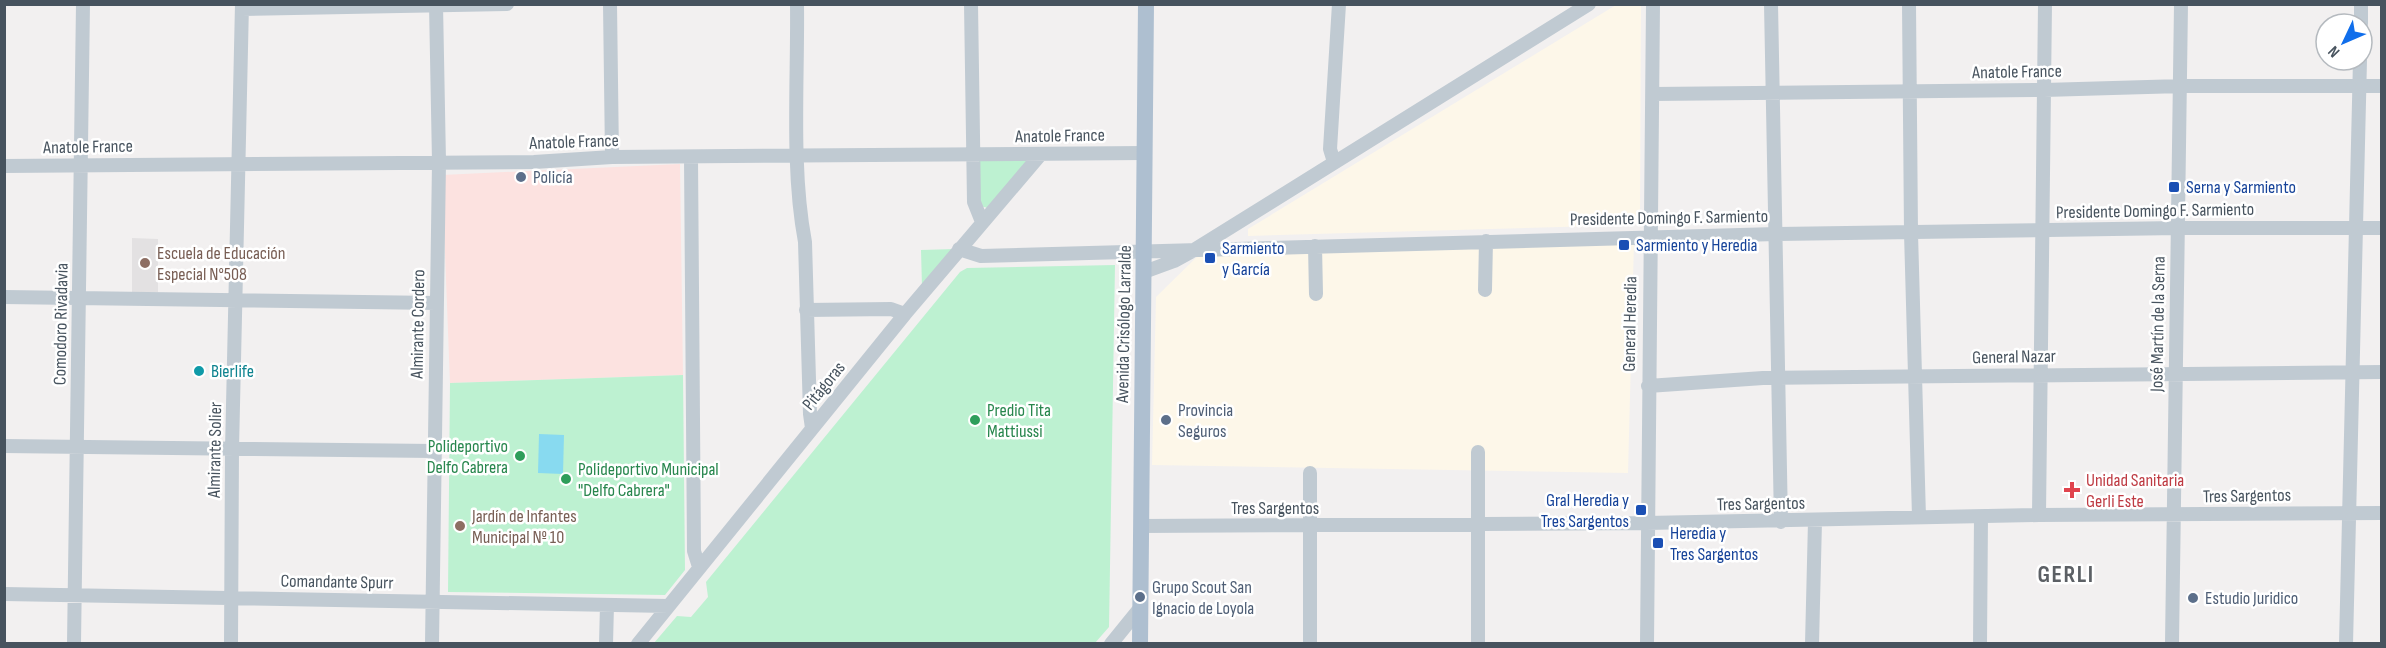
<svg xmlns="http://www.w3.org/2000/svg" width="2386" height="648" font-family="'Sofia Sans Condensed',sans-serif">
  <style>
    .commercial { fill: #fdf7e9 }
    .education { fill: #e3e1e2 }
    .medical { fill: #fce2e0 }
    .park { fill: #bdf1d1 }
    .water { fill: #88daf0 }
    .lines { fill: none; stroke-linecap: round; stroke-linejoin: round }
    .minor { stroke: #c0cad2; stroke-width: 14 }
    .major { stroke: #aebfd0; stroke-width: 16 }
    .service-dot { fill: #5c6f8a; stroke: #fff; stroke-width: 2 }
    .transit-dot { fill: #1a4fb4; stroke: #fff; stroke-width: 2 }
    .education-dot { fill: #8d6e63; stroke: #fff; stroke-width: 2 }
    .culture-dot { fill: #0f9aa8; stroke: #fff; stroke-width: 2 }
    .leisure-dot { fill: #2e9e5b; stroke: #fff; stroke-width: 2 }
    .health-dot { fill: #e0444e; stroke: #fff; stroke-width: 2 }
    .labels { text-anchor: middle; dominant-baseline: central; stroke-width: 5; stroke-linejoin: round; paint-order: stroke }
    .street-label { font-size: 18px; fill: #47535e; stroke: #fff }
    .service-label { font-size: 18px; fill: #4e5e75; stroke: #fff; text-anchor: start }
    .transit-label { font-size: 18px; fill: #164399; stroke: #fff; text-anchor: start }
    .education-label { font-size: 18px; fill: #785e54; stroke: #fff; text-anchor: start }
    .culture-label { font-size: 18px; fill: #0d838f; stroke: #fff; text-anchor: start }
    .leisure-label { font-size: 18px; fill: #27864d; stroke: #fff; text-anchor: start }
    .health-label { font-size: 18px; fill: #be3a42; stroke: #fff; text-anchor: start }
    .district-label { font-size: 24px; font-weight: bold; letter-spacing: 1.5px; fill: #5c6065; stroke: #fff }
  </style>
  <rect width="100%" height="100%" fill="#f2f0f0"/>
  <path class="commercial" d="M1616,5H1641L1640,221L1633,225L1248,236V229Z
    M1634,242L1628,473L1152,465L1156,297L1209,245Z"/>
  <path class="education" d="M132,238L158,239V292H132Z"/>
  <path class="medical" d="M680,164L683,375L450,383L442,175Z"/>
  <path class="park" d="M1026,160V163L988,208L980,206L979,161Z
    M955,249L922,287L921,250Z
    M1115,265L1109,627L1095,643H654L677,616L691,617L708,597L706,582L960,272L967,268Z
    M683,375L685,570L665,595L448,592L450,383Z"/>
  <path class="water" d="M539,434L564,435L563,474L538,473Z"/>
  <g class="lines">
    <path class="minor" d="M610,4L612,157
      M797,4C798,81 791,168 805,242L810,414L812,428
      M971,4L974,202L982,222
      M1771,4L1781,522
      M1909,4L1911,233L1919,517
      M242,9L507,4
      M2361,24V4
      M1653,94L2044,90L2182,86H2382
      M691,158L694,551L699,567
      M1334,162L1330,149L1339,4
      M4,166L534,162L612,157L1144,153
      M1315,246L1316,294
      M959,249L981,256L1776,234L2178,228H2382
      M1144,272L1174,261L1194,250L1589,4
      M1485,290L1486,241
      M4,297L436,303
      M806,310L891,309L905,314
      M1648,386L1763,378L2382,372
      M4,446L434,451
      M1478,452V644
      M1310,473V644
      M2039,515L2045,4
      M1141,526L1647,523L2039,515L2382,513
      M4,594L668,606
      M74,644L83,4
      M231,644L232,450L242,4
      M432,644L439,162L436,4
      M606,644L607,605
      M638,644L905,314L1041,154
      M1111,644L1141,607
      M1647,644L1653,4
      M1812,644L1815,521
      M1980,644L1981,517
      M2172,644L2181,4
      M2346,644L2360,60"/>
    <path class="major" d="M1140,644L1146,4"/>
  </g>
  <g class="service-dot">
    <circle cx="521" cy="177" r="6"/>
    <circle cx="1166" cy="420" r="6"/>
    <circle cx="1140" cy="597" r="6"/>
    <circle cx="2193" cy="598" r="6"/>
  </g>
  <g class="transit-dot">
    <rect x="2168" y="181" width="12" height="12" rx="3"/>
    <rect x="1618" y="239" width="12" height="12" rx="3"/>
    <rect x="1204" y="252" width="12" height="12" rx="3"/>
    <rect x="1635" y="504" width="12" height="12" rx="3"/>
    <rect x="1652" y="537" width="12" height="12" rx="3"/>
  </g>
  <g class="education-dot">
    <circle cx="145" cy="263" r="6"/>
    <circle cx="460" cy="526" r="6"/>
  </g>
  <circle class="culture-dot" cx="199" cy="371" r="6"/>
  <g class="leisure-dot">
    <circle cx="975" cy="420" r="6"/>
    <circle cx="520" cy="456" r="6"/>
    <circle cx="566" cy="479" r="6"/>
  </g>
  <path class="health-dot" d="M2069 481h6v6h6v6h-6v6h-6v-6h-6v-6h6z"/>
  <g class="labels">
    <g class="street-label">
      <text transform="translate(2017 72) rotate(-1)">Anatole France</text>
      <text transform="translate(1060 136) rotate(-1)">Anatole France</text>
      <text transform="translate(574 142) rotate(-2)">Anatole France</text>
      <text transform="translate(88 147) rotate(-1)">Anatole France</text>
      <text transform="translate(2155 211) rotate(-1)">Presidente Domingo F. Sarmiento</text>
      <text transform="translate(1669 218) rotate(-1)">Presidente Domingo F. Sarmiento</text>
      <text transform="translate(61 324) rotate(-89)">Comodoro Rivadavia</text>
      <text transform="translate(418 324) rotate(-89)">Almirante Cordero</text>
      <text transform="translate(1124 324) rotate(-89)">Avenida Crisólogo Larralde</text>
      <text transform="translate(1630 324) rotate(-89)">General Heredia</text>
      <text transform="translate(2158 324) rotate(-89)">José Martín de la Serna</text>
      <text transform="translate(2014 357) rotate(-1)">General Nazar</text>
      <text transform="translate(824 386) rotate(-51)">Pitágoras</text>
      <text transform="translate(215 450) rotate(-89)">Almirante Solier</text>
      <text transform="translate(2247 496) rotate(-1)">Tres Sargentos</text>
      <text transform="translate(1761 504) rotate(-1)">Tres Sargentos</text>
      <text x="1275" y="508">Tres Sargentos</text>
      <text transform="translate(337 582) rotate(1)">Comandante Spurr</text>
    </g>
    <g class="service-label">
      <text x="533" y="177">Policía</text>
      <text x="1178" y="410">Provincia<tspan x="1178" dy="21">Seguros</tspan></text>
      <text x="1152" y="587">Grupo Scout San<tspan x="1152" dy="21">Ignacio de Loyola</tspan></text>
      <text x="2205" y="598">Estudio Juridico</text>
    </g>
    <g class="transit-label">
      <text x="2186" y="187">Serna y Sarmiento</text>
      <text x="1636" y="245">Sarmiento y Heredia</text>
      <text x="1222" y="248">Sarmiento<tspan x="1222" dy="21">y García</tspan></text>
      <text x="1629" y="500" text-anchor="end">Gral Heredia y<tspan x="1629" dy="21">Tres Sargentos</tspan></text>
      <text x="1670" y="533">Heredia y<tspan x="1670" dy="21">Tres Sargentos</tspan></text>
    </g>
    <g class="education-label">
      <text x="157" y="253">Escuela de Educación<tspan x="157" dy="21">Especial N°508</tspan></text>
      <text x="472" y="516">Jardín de Infantes<tspan x="472" dy="21">Municipal Nº 10</tspan></text>
    </g>
    <g class="culture-label">
      <text x="211" y="371">Bierlife</text>
    </g>
    <g class="leisure-label">
      <text x="987" y="410">Predio Tita<tspan x="987" dy="21">Mattiussi</tspan></text>
      <text x="508" y="446" text-anchor="end">Polideportivo<tspan x="508" dy="21">Delfo Cabrera</tspan></text>
      <text x="578" y="469">Polideportivo Municipal<tspan x="578" dy="21">"Delfo Cabrera"</tspan></text>
    </g>
    <g class="health-label">
      <text x="2086" y="480">Unidad Sanitaria<tspan x="2086" dy="21">Gerli Este</tspan></text>
    </g>
    <g class="district-label">
      <text x="2066" y="574">GERLI</text>
    </g>
  </g>
  <rect width="2386" height="648" fill="none" stroke="#47535e" stroke-width="12"/>
  <g transform="translate(2344 42) rotate(226)"><circle r="28" fill="#ffffff" stroke="#b5babf" stroke-width="1.5"/>
  <path d="M0-4.5L10 22L0 15L-10 22Z" fill="#106eeb"/>
  <text y="-9" font-size="16" font-weight="bold" text-anchor="middle" fill="#47535e">N</text>
  </g>
</svg>
